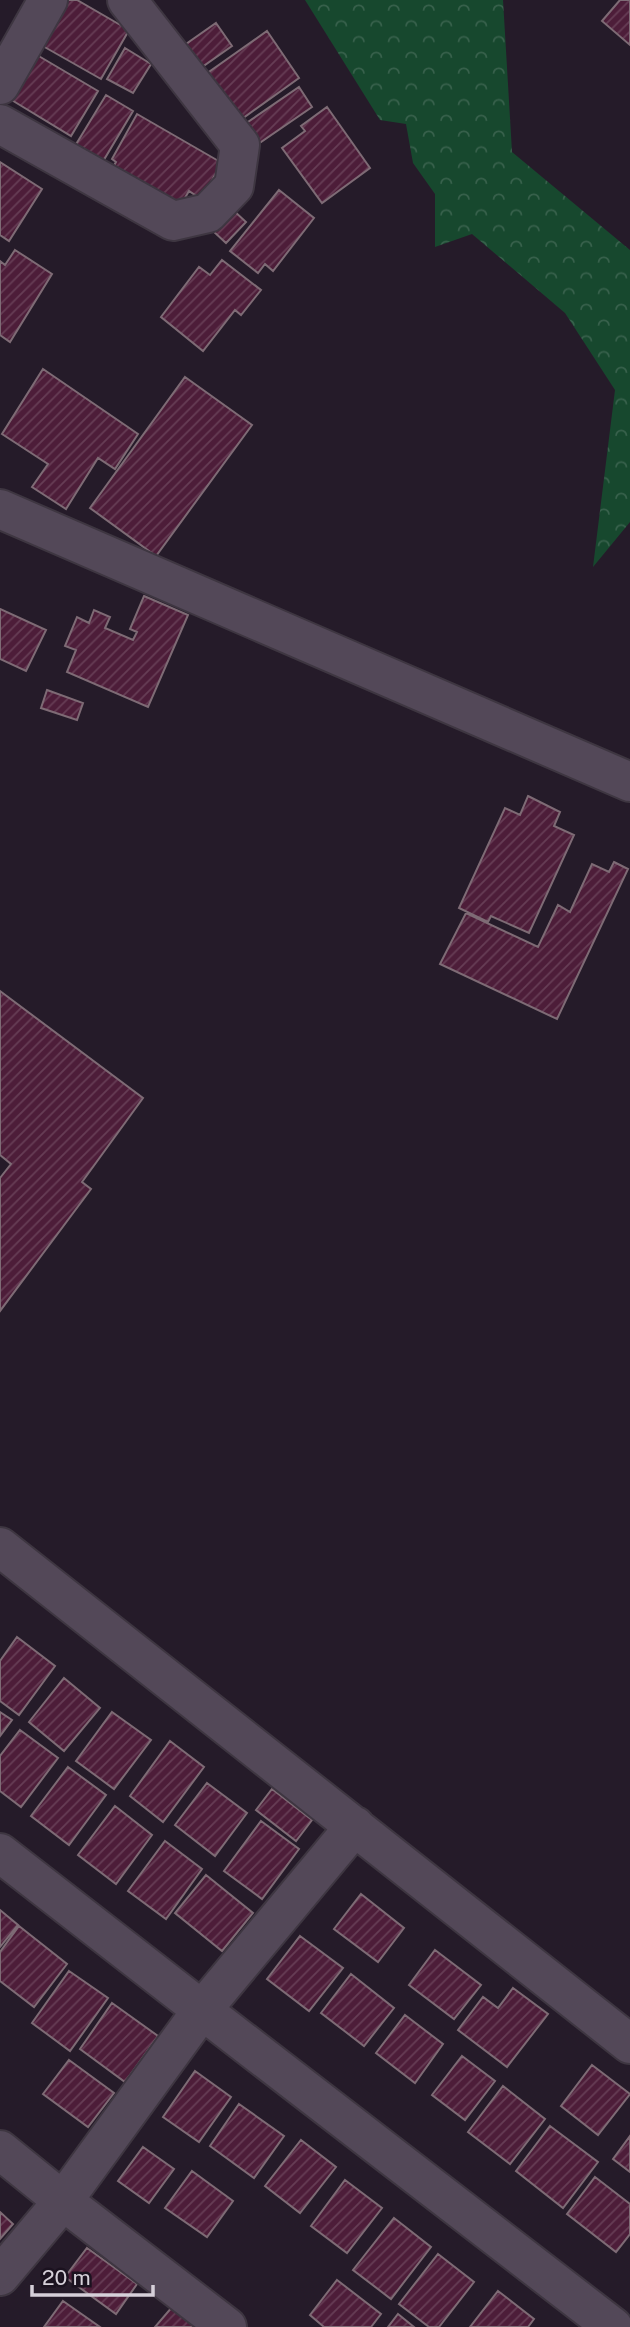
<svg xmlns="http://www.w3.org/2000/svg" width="630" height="2327" font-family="'Public Sans',sans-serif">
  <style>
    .forest { fill: url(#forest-crowns) }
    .building { fill: url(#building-hatch); stroke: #7e6b75; stroke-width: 2 }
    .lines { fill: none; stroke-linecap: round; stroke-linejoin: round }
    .minor-casing { stroke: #3e3641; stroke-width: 42 }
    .minor { stroke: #534858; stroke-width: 38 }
  </style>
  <defs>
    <pattern id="forest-crowns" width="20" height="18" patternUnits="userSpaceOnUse" patternTransform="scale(1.75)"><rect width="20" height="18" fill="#17482e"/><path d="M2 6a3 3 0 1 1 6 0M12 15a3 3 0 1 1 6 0" fill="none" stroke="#38614c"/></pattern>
    <pattern id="building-hatch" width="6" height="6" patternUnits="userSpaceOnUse" patternTransform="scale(1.75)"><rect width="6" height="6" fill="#4d1d39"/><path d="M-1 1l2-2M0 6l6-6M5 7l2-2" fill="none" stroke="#663d55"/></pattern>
  </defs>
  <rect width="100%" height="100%" fill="#251b29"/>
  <path class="forest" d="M305,0H503L512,152L630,250V522L593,567L615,390L565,313L472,234L435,247V194L413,163L406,124L380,120Z"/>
  <path class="building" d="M67,0H77L129,30L101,79L41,45Z
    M620,0H630V45L602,21Z
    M216,23L232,46L202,67L186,44Z
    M267,31L299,78L239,121L206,74Z
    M125,48L151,64L133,93L107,79Z
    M37,55L98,91L71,136L10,99Z
    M299,87L312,107L258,144L245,124Z
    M106,95L133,111L102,163L75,146Z
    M327,107L370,168L322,203L282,148L305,131L301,126Z
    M137,114L222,163L201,199L189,191L179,208L112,169L116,162L112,159Z
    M0,162L42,189L9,241L0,235Z
    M279,190L314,218L273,271L265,264L258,273L230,251Z
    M233,210L246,222L226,243L213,231Z
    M15,250L52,274L10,342L0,335V261L5,265Z
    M222,260L261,290L241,315L235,310L203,351L161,317L199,267L210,275Z
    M43,369L138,434L115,469L98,458L66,509L32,487L48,464L2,434Z
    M185,377L252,425L156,556L90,508Z
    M144,596L188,615L148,707L67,672L76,650L65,646L77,617L89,623L94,610L110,617L105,628L133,640L137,632L130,629Z
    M0,609L46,630L26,671L0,659Z
    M47,690L83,703L77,720L41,708Z
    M528,796L560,812L554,826L574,835L529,933L491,916L488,922L459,908L505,808L520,815Z
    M614,862L628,869L557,1019L440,964L466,913L538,947L558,905L570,912L592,864L609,872Z
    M0,991L143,1098L82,1182L91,1189L0,1311V1178L11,1164L0,1155Z
    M17,1637L55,1666L19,1715L0,1701V1661Z
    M64,1678L100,1708L64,1751L29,1722Z
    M0,1712L12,1720L0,1736Z
    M112,1712L151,1740L114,1789L76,1761Z
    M20,1730L58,1758L21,1807L0,1791V1756Z
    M170,1741L204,1767L163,1822L130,1796Z
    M68,1767L106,1795L69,1845L31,1816Z
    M207,1783L247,1813L215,1856L175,1825Z
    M272,1789L312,1820L296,1841L256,1810Z
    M115,1806L152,1835L116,1884L78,1855Z
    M261,1821L299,1849L262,1899L224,1871Z
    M165,1841L202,1869L166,1919L128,1891Z
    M206,1875L253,1913L222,1951L175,1913Z
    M361,1894L404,1928L378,1962L334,1929Z
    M0,1910L18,1925L0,1947Z
    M19,1926L67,1964L34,2007L0,1981V1952Z
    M300,1936L343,1968L309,2011L267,1979Z
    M435,1950L481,1985L454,2019L409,1985Z
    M69,1971L108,1998L70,2051L32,2023Z
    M351,1974L394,2008L364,2046L321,2013Z
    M513,1988L548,2014L507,2067L458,2030L483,1997L498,2008Z
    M112,2003L158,2036L125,2082L80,2049Z
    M405,2015L443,2044L415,2083L376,2053Z
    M462,2056L495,2081L465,2120L432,2095Z
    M69,2060L114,2093L88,2127L43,2094Z
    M592,2065L630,2094L598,2135L561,2106Z
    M195,2071L231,2097L199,2142L163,2117Z
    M503,2086L545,2119L510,2164L468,2132Z
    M239,2104L284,2136L254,2178L210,2146Z
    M550,2126L598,2162L563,2208L516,2171Z
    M630,2136V2172L613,2159Z
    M301,2140L336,2167L300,2213L265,2186Z
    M143,2147L174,2169L149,2203L118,2181Z
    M192,2171L233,2201L207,2237L165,2208Z
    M595,2177L630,2204V2234L616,2252L567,2214Z
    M345,2180L382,2208L347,2253L311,2226Z
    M0,2212L13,2224L0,2239Z
    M394,2218L431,2247L391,2299L353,2270Z
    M87,2248L137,2284L116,2314L65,2277Z
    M438,2254L474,2282L439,2327H429L399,2304Z
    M337,2280L381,2314L371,2327H324L310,2315Z
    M498,2291L534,2319L528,2327H470Z
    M63,2301L100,2327H44Z
    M173,2306L197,2327H155Z
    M398,2314L414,2327H388Z"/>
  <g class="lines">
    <defs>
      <path id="minor" d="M0,85L48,0
        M0,124L173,221L208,213L234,186L240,145L127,0
        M0,509L630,782
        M0,1547L630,2044
        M0,1853L202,2010L355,1826
        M0,2150L63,2201L0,2276
        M227,2327L63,2201L202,2010L613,2327"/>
    </defs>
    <use href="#minor" class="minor-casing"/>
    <use href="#minor" class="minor"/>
  </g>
  <path d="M32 2285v10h121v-10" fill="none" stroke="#d6d0d9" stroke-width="3.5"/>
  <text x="42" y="2285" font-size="21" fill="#d6d0d9" stroke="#1b121f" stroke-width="5" paint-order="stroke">20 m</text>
</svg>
